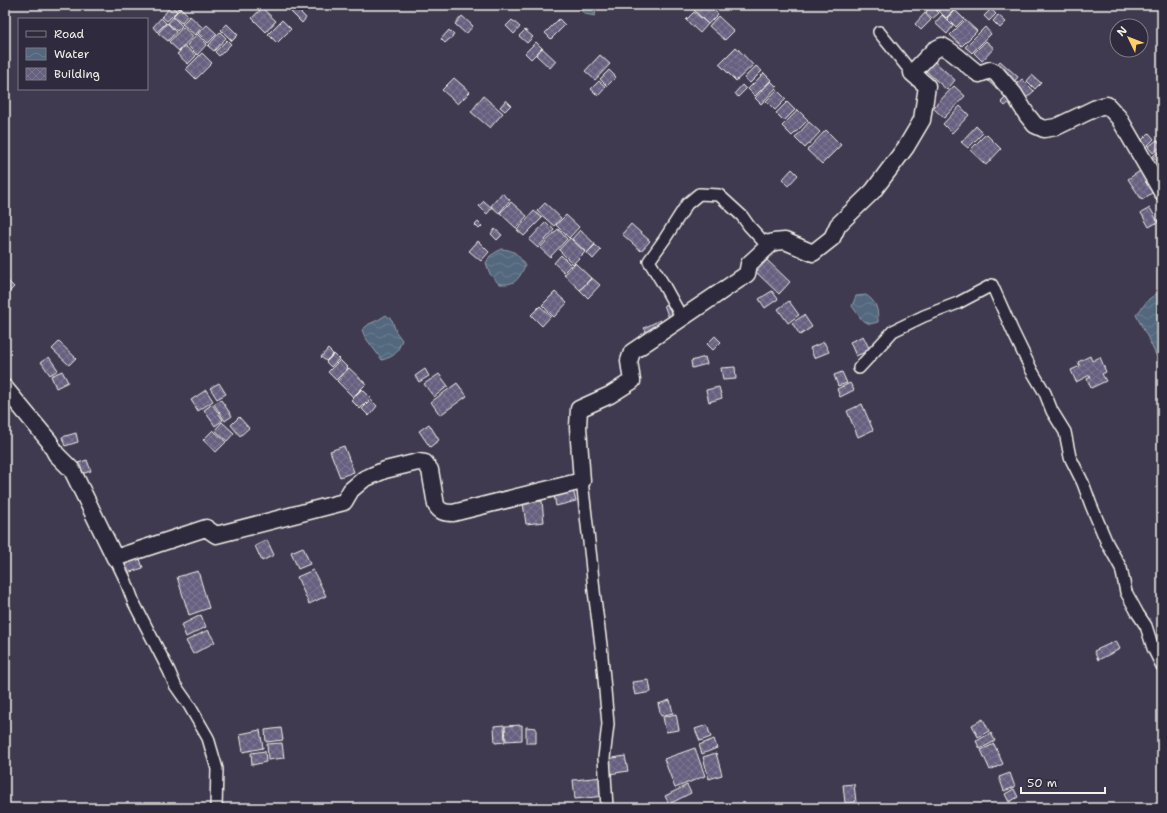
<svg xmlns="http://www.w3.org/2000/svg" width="1167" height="813" font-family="'Shantell Sans',sans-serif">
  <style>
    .water { fill: url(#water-waves); stroke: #939ea8 }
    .building { fill: url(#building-cross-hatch); stroke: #f4f1e8 }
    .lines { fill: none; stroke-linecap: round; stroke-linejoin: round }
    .street-casing { stroke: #f4f1e8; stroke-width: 14 }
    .secondary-casing { stroke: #f4f1e8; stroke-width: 19 }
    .street { stroke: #2f2a3d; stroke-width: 11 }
    .secondary { stroke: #2f2a3d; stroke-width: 16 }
  </style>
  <defs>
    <pattern id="water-waves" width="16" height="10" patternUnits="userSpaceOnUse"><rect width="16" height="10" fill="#53677e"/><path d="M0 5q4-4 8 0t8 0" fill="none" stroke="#6c7d90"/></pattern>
    <pattern id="building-cross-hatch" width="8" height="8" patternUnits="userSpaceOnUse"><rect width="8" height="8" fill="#676180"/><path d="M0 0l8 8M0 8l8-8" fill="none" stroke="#7d7892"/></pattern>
  </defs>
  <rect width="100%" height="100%" fill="#403a51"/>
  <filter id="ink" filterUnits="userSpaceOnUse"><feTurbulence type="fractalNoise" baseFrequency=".025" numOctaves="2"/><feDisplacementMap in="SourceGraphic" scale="8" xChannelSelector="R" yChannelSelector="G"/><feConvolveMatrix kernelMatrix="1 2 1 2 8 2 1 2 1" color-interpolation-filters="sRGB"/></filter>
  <g filter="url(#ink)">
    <path class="water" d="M575,5H596L597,6L595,16L585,14Z
      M501,249C515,250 518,254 525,266C518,280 516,285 499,284L490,274L486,263L490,256Z
      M1162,290V368L1149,340L1136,315L1149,299Z
      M866,295C877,302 878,310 878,322L870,324L862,320L852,306L856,296Z
      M386,315L392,320L396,332L402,340C397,353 396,356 382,360L365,337L362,330L369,324L378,320Z"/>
    <path class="building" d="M173,5H182L178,9Z
      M245,5H252L249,9Z
      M295,5H306L301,11Z
      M700,5H709L718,14L708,24L694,10Z
      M933,5H955L957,7L946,18Z
      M171,6L177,11L167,21L162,17Z
      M932,6L939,13L932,19L926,12Z
      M295,7L306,18L302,23L291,12Z
      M181,8L188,15L181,23L173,16Z
      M262,8L276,21L266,32L252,18Z
      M991,9L996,14L989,21L984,16Z
      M955,10L964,19L956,27L947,18Z
      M694,12L708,24L700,33L686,20Z
      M925,13L931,20L921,30L915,24Z
      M942,15L953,26L947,34L935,23Z
      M998,15L1006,22L1000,28L993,21Z
      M190,16L202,27L195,35L182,24Z
      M462,16L473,26L466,34L455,24Z
      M718,16L734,31L725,40L709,26Z
      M173,17L182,26L177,31L168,23Z
      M161,18L166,23L157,32L153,27Z
      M559,19L565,25L551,39L545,33Z
      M282,20L291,29L277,43L268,34Z
      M512,20L520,27L514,34L506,26Z
      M965,20L977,31L962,46L950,35Z
      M167,23L176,32L168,41L158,33Z
      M227,24L238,35L232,41L221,30Z
      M207,25L217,34L208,43L198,33Z
      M183,27L193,36L179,51L169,42Z
      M985,27L991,34L972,53L965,47Z
      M449,30L454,35L445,43L441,39Z
      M525,30L533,37L527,43L519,36Z
      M220,32L226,38L214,51L208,46Z
      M197,34L207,44L197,55L187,45Z
      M227,40L231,44L219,56L215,52Z
      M986,41L994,48L982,61L974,53Z
      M536,42L542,48L531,59L525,53Z
      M185,46L196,56L188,64L177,54Z
      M736,47L753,65L736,81L719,64Z
      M542,48L556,61L550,68L536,55Z
      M202,53L212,63L196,79L186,69Z
      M600,55L610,64L595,80L585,71Z
      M934,61L955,80L947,90L926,71Z
      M1000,61L1018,77L1012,84L994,68Z
      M756,66L762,71L750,83L744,78Z
      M609,70L616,77L607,86L600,79Z
      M764,73L771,80L755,96L748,89Z
      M992,73L1006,86L1000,92L986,79Z
      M1032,75L1041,83L1035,89L1027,81Z
      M454,78L470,92L458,104L442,90Z
      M1022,79L1034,91L1026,98L1014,86Z
      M599,81L606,87L598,96L591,89Z
      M771,81L777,87L761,104L755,98Z
      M742,85L746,89L738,97L735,93Z
      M954,86L965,96L944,118L933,108Z
      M777,90L786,99L775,110L766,101Z
      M483,96L503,113L490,128L471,112Z
      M1007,96L1012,100L1005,106L1001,102Z
      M506,100L511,105L505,111L500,107Z
      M787,102L795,110L784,121L776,113Z
      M960,106L969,115L952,133L943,124Z
      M798,110L808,120L792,136L782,126Z
      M809,122L820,132L805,148L795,138Z
      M976,126L983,133L968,148L961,142Z
      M826,130L841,145L822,164L807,150Z
      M1149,133L1154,139L1146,147L1141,141Z
      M986,134L1001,149L986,165L970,150Z
      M1157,140L1162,146L1153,153L1148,147Z
      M1162,148V157L1157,161L1153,156Z
      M792,169L798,175L788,186L782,180Z
      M1143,169L1156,190L1142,200L1128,179Z
      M502,193L510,200L499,213L491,206Z
      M484,201L492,208L487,214L479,206Z
      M511,202L527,216L516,228L500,213Z
      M545,203L561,218L554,226L537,211Z
      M1150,208L1158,222L1149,227L1141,213Z
      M534,211L542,218L524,236L517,230Z
      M566,215L579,227L569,238L556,225Z
      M478,222L482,226L479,229L475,225Z
      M546,222L554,230L538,248L529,240Z
      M631,224L650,241L641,251L622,234Z
      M495,229L502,235L497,240L491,234Z
      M558,229L567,239L550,257L540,248Z
      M580,230L595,244L587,253L572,239Z
      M570,238L585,252L573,264L559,250Z
      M478,241L489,252L481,261L469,251Z
      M595,245L601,250L593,259L587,253Z
      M561,255L571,265L564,272L554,263Z
      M767,260L790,282L779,294L756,272Z
      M575,263L591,278L580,290L564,275Z
      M5,278L14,287L5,296Z
      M592,278L600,285L588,298L580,290Z
      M772,291L778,299L765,308L759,299Z
      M555,292L567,303L554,317L542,305Z
      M789,301L799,315L788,323L778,309Z
      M671,302L676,315L669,318L664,305Z
      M540,306L551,316L542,326L531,315Z
      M804,315L812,327L800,335L792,323Z
      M660,320L664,329L649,336L644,328Z
      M715,336L721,342L713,350L707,344Z
      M863,336L870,350L856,356L850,342Z
      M59,342L76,358L69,365L52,349Z
      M824,342L829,352L814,358L810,348Z
      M328,349L333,354L326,361L321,357Z
      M334,354L339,359L331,367L326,362Z
      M1090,356L1092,361L1100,357L1106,372L1102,374L1106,381L1091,388L1087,379L1091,377L1090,375L1076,382L1071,370L1080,366L1078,362Z
      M49,357L58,370L50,375L41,362Z
      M705,357L707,364L692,368L691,361Z
      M340,360L348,368L336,380L328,372Z
      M735,367L736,379L723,380L721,368Z
      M349,368L366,384L353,397L337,381Z
      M425,369L429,376L419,382L415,376Z
      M62,371L68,382L56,388L51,376Z
      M842,372L847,383L838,386L834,375Z
      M439,374L448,386L434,397L424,384Z
      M219,383L226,394L217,399L210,388Z
      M457,383L467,396L440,415L431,402Z
      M850,383L854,390L840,397L837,389Z
      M719,387L722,398L709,402L706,390Z
      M362,389L371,398L360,409L351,400Z
      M206,390L213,401L198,411L191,400Z
      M221,400L232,416L225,421L214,404Z
      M371,400L377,406L369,416L362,409Z
      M212,404L223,420L215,426L204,410Z
      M862,404L873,430L858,437L847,411Z
      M239,417L249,428L240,436L231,425Z
      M222,422L234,433L227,441L215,430Z
      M429,424L439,440L430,447L419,431Z
      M213,430L226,442L216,452L203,440Z
      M76,433L78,442L65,446L62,437Z
      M344,446L354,472L340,477L330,451Z
      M87,460L91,471L81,474L78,463Z
      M573,490L576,501L556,506L554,495Z
      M542,501L544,522L526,524L523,503Z
      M267,540L274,555L262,561L255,546Z
      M303,547L310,564L298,569L291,552Z
      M139,556L143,568L127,573L123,562Z
      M313,570L326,596L309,604L297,577Z
      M198,571L209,608L189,615L177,577Z
      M201,615L206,627L186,637L181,625Z
      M208,630L215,642L193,654L186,641Z
      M1116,641L1120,649L1098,660L1094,651Z
      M649,680L651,692L635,695L632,682Z
      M670,700L673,713L661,716L658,704Z
      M676,714L679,730L666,732L663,717Z
      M983,719L989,731L978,737L972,725Z
      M504,725L505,742L495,743L494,726Z
      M522,725V740L506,741L505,726Z
      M707,725L711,737L700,741L695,729Z
      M526,727L536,728V743H526Z
      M281,728L283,740L266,742L265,730Z
      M260,730L263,748L243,752L240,734Z
      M991,733L995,741L980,749L976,741Z
      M714,739L717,748L702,754L699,745Z
      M282,743L284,758L268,760L267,744Z
      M994,744L1003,764L990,770L981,750Z
      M695,748L705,776L675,788L664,759Z
      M265,751L266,762L252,765L251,753Z
      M716,753L722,775L709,779L703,757Z
      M625,756L628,771L609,774L607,759Z
      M1010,773L1015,787L1004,791L999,777Z
      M603,777L605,796L575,799L573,780Z
      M854,784L856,802L845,803L843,785Z
      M687,785L691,793L669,804L665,796Z
      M1014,789L1018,797L1009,802L1005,794Z"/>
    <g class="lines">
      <defs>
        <path id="street" d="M879,32L912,73
          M682,318L662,282L649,261L664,240L687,204L699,194L719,195L742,216L749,226L762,240L773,242
          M859,368L893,331L924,316L958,303L992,285L1013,332L1032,371L1045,393L1052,411L1065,432L1070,457L1083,483L1091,505L1107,543L1121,568L1126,592L1138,614L1146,626L1153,648L1162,666
          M582,481L591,559L594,591L601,645L608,724L604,758L607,808
          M115,558L125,579L134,603L169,671L175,685L189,705L208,738L217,769L216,808"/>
        <path id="secondary" d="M5,388L49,441L56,454L72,470L115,558L206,528L216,535L344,502L351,490L364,479L385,470L418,462L425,463L430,470L436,505C440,512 445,513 453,513L582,481L578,427L579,409L610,395L632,381L629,361L632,352L747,274L749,264L773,242L785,241L813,253L832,238L838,225L873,191L906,147L922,120L927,86L912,73L934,50L942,46C956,53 966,65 979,74L990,70L996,73L1014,94L1027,115L1035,125L1044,129L1056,127L1098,107L1107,105L1119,118L1162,192"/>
      </defs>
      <use href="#street" class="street-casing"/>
      <use href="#secondary" class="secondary-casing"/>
      <use href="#street" class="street"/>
      <use href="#secondary" class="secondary"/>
    </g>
  </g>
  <rect width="1167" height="813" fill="none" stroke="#2f2a3d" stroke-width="20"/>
  <rect x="10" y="10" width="1147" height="793" fill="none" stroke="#f4f1e8" stroke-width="1.5" filter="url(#ink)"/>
  <rect x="18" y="18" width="130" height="72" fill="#2f2a3d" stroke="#7e7a81"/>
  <rect x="26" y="31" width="20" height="6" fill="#2f2a3d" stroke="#7e7a81"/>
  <text x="54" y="38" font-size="12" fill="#f4f1e8">Road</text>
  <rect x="26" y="48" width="20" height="12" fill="url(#water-waves)" stroke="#7e7a81"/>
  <text x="54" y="58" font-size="12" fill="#f4f1e8">Water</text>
  <rect x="26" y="68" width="20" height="12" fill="url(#building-cross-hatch)" stroke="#7e7a81"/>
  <text x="54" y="78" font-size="12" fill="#f4f1e8">Building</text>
  <g transform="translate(1129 38) rotate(313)"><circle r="19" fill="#2f2a3d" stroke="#7e7a81"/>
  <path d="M0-3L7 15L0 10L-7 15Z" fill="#ffd166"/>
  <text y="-6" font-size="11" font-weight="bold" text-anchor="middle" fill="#f4f1e8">N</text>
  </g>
  <path d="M1021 787v6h84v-6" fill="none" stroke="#f4f1e8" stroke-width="2"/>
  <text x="1027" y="787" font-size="12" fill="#f4f1e8" stroke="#2f2a3d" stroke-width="3" paint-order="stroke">50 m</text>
</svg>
